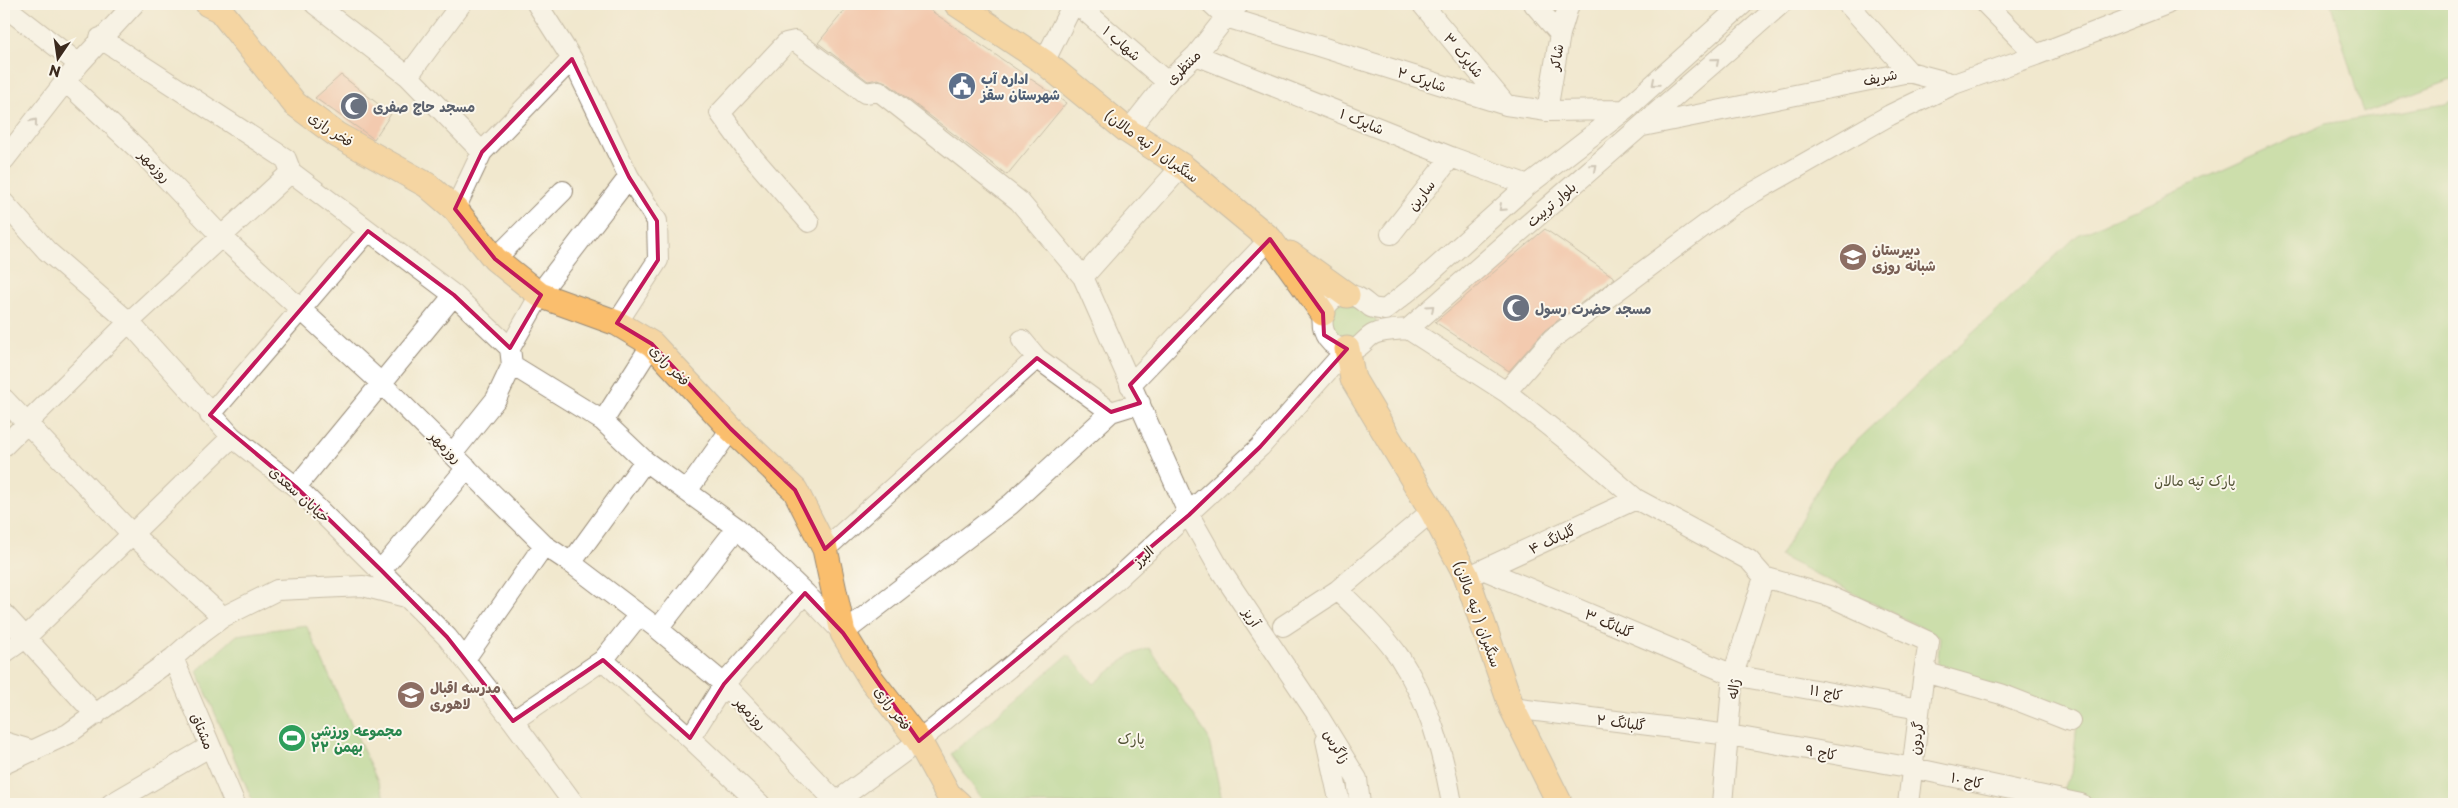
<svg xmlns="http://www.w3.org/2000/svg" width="2458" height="808" font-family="'Playpen Sans','Playpen Sans Arabic',sans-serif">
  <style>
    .green { fill: #9fd282; stroke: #6d7e50 }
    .building { fill: #f5a689 }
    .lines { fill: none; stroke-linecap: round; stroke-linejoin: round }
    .minor-casing { stroke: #968976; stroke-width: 22 }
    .major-casing { stroke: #968976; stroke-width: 27 }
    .minor { stroke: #fff; stroke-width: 20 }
    .major { stroke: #fabe6d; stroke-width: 25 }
    .oneway { stroke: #a79f9a }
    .marked { fill: none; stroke: #c2185b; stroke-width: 4; stroke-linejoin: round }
    .labels { text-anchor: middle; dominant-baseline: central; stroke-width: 4; stroke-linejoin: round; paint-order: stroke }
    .street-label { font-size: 14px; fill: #3b2a1e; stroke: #fbf7ec }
    .service-label { font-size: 14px; font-weight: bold; fill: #4e5e75; stroke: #fbf7ec; text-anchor: start }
    .worship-label { font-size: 14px; font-weight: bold; fill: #5b616d; stroke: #fbf7ec; text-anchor: start }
    .education-label { font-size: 14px; font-weight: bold; fill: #785e54; stroke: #fbf7ec; text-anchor: start }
    .park-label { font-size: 14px; fill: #545437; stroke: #fbf7ec }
    .leisure-label { font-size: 14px; font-weight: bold; fill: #27864d; stroke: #fbf7ec; text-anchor: start }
  </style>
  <rect width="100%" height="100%" fill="#fbf7ec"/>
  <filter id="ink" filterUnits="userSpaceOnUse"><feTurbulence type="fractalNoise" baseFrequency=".02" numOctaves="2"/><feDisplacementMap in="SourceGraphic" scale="10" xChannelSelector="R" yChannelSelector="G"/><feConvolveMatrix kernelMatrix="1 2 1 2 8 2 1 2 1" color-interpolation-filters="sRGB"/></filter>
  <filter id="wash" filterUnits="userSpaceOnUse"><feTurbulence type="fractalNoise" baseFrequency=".0096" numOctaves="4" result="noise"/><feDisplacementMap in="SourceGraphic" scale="20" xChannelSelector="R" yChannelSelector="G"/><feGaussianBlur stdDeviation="1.12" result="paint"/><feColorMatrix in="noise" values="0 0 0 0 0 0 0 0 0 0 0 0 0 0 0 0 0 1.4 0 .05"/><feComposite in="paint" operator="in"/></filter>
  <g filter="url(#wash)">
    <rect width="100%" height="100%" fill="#f1e8ce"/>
    <path class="green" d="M2331,4H2454V79L2363,113Z
      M2454,100V804H2053L2072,774L2078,713L1937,669L1940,637L1780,556L1833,463L2078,235L2325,124L2445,104Z
      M1337,297L1376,319V326L1338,347L1324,309Z
      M306,625L388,804H254L197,671L237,635Z
      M1150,648L1208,737L1223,804H985L951,754L1068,655L1094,684L1130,655Z"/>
    <g id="blocks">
      <path class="building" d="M850,4H921L1066,103L1007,175L886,82L878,79L868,81L818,43Z
        M341,75L391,114L374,139L315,98Z
        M1545,229L1615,278L1545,330L1509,371L1435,322Z"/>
    </g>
  </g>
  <g filter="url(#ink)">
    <use href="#blocks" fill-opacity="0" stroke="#968976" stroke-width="1"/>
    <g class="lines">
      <defs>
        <path id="minor" d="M315,4L408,76L482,152
          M537,4L572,59L629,177L657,221L658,260L617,323
          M1077,4L1167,82
          M1212,4L1226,17L1506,105L1547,111L1625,110
          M1422,4L1506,105
          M1534,4L1560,34
          M1743,4L1625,110L1528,185L1421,281L1385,310C1381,309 1374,309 1371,307C1363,301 1358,295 1348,295C1315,294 1314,345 1345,349C1362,351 1363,339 1374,334C1383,330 1398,330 1408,329L1781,4
          M1848,4L1909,72
          M1986,4L2036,55
          M4,6L79,64
          M1196,55L1451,157L1528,185
          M1044,62L1073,4
          M408,76L461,4
          M66,82L142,153L222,237L381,383L544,545L571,563L658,629L724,684L836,802
          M1547,111L1560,34L1569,4
          M1643,126L1909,72L1954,84L2036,55L2167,4
          M1128,131L1167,82L1196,55L1226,17L1239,4
          M4,160L79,64L134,4
          M291,172L454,295L510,348
          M4,203L47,251L129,322L232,437L296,487L447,637L513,721L574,804
          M455,209L482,152L572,59
          M809,222L749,153L720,113L786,43L795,41L865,93L879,91L1019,201L1083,277L1189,515L1219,568L1319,717L1357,779L1360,804
          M1391,234L1451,157
          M495,259L563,191
          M1083,277L1182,166
          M539,294L629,177
          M1408,329L1506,392L1584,454L1636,499L1749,560L1764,577L1829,596L1929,642L1924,672L2001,694L2070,721
          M1022,340L1037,358L1111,412
          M512,365L603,421L645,461L737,528L805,593L843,633L1011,504L1111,412L1140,403
          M1130,385L1270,239
          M1506,392L1552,339L1735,203L1890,115L1954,84
          M4,399L133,535L223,617
          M210,415L368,231
          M603,421L652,344
          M4,446L129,322L291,172L286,159L100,38
          M452,454L496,399L512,365L510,348L540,295
          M296,487L454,295
          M687,491L731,429
          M825,549L1037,358
          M571,563L645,461
          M381,570L467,468
          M1485,570L1733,675L1919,709
          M1478,572L1636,499
          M1338,590L1432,511
          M4,614L96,715
          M1283,626L1338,590C1359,611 1383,633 1400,658C1429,703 1443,752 1452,804
          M658,629L737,528
          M4,653L24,639L232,437
          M173,658L235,804
          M465,659L544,545
          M603,660L690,738L760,804
          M1512,708L1729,735L1913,768L2081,804
          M513,721L603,660L638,616
          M690,738L724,684L805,593
          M1326,740L1340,804
          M4,742L34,751
          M4,764L68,734L173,658L200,634L223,617L277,590L363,586L406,597
          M111,804L209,747
          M833,804L919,741L1115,581L1260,447L1347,349
          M1722,804L1733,675L1764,577
          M1908,804L1924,672"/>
        <path id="major" d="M208,4L220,10L295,104L337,135L427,185L455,209L495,259L540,295L617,323L652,344L731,429L795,490L825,549L843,633L871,679L919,741L948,794L959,804
          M957,4L1044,62L1128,131L1182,166L1270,239L1323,313
          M1290,254L1347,295
          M1347,349L1353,379L1432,511L1466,575L1512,708L1560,804"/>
      </defs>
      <use href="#minor" class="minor-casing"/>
      <use href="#major" class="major-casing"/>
      <use href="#minor" class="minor"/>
      <use href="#major" class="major"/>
    </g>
    <defs><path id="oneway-chevron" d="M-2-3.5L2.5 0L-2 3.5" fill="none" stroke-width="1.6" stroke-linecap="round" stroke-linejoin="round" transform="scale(1.25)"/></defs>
    <g class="oneway">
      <use href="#oneway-chevron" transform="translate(1716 61) rotate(-41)"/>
      <use href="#oneway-chevron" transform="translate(1655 83) rotate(139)"/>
      <use href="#oneway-chevron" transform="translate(34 122) rotate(-52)"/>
      <use href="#oneway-chevron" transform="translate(1594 167) rotate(-41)"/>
      <use href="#oneway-chevron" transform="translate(1502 208) rotate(138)"/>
      <use href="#oneway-chevron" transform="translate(1431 308) rotate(-42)"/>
    </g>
  </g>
  <path d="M0 0H2458V808H0ZM572,59L629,177L657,221L658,260L617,323L652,344L731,429L795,490L825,549L1037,358L1111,412L1140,403L1130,385L1270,239L1323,313L1324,335L1347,349L1260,447L1189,515L919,741L843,633L805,593L724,684L690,738L603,660L513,721L447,637L381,570L296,487L210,415L368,231L454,295L510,348L541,295L495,259L455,209L482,152Z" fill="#f1e8ce" fill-opacity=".55" fill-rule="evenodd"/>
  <path class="marked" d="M572,59L629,177L657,221L658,260L617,323L652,344L731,429L795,490L825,549L1037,358L1111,412L1140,403L1130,385L1270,239L1323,313L1324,335L1347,349L1260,447L1189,515L919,741L843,633L805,593L724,684L690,738L603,660L513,721L447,637L381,570L296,487L210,415L368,231L454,295L510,348L541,295L495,259L455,209L482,152Z"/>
  <defs>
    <symbol id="civic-disc" viewBox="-11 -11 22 22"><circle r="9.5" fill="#5c6f8a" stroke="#fbf7ec"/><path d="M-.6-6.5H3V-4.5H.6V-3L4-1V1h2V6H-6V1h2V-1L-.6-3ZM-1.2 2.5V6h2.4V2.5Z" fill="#fff"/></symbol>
    <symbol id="mosque-disc" viewBox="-11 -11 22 22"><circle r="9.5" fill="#6b7280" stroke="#fbf7ec"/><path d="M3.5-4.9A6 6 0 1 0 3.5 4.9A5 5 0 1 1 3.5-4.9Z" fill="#fff"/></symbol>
    <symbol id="school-disc" viewBox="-11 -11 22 22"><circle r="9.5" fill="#8d6e63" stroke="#fbf7ec"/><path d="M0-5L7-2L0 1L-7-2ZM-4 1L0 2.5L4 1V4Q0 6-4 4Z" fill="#fff"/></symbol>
    <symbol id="stadium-disc" viewBox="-11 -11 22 22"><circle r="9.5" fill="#2e9e5b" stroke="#fbf7ec"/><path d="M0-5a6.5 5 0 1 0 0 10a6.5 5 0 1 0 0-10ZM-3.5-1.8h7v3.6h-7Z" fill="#fff"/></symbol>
  </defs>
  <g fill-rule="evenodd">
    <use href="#civic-disc" x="946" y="70" width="32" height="32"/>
    <use href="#mosque-disc" x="338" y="90" width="32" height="32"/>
    <use href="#school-disc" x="1837" y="241" width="32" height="32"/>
    <use href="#mosque-disc" x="1500" y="292" width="32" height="32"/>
    <use href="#school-disc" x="395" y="679" width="32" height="32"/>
    <use href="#stadium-disc" x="276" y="722" width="32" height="32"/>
  </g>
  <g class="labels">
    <g class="street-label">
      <text transform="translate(1122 43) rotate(41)">شهاب ۱</text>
      <text transform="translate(1464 55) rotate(50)">شاپرک ۳</text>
      <text transform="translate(1556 57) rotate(-80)">شاکر</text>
      <text transform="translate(1183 67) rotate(-45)">منتظری</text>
      <text transform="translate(1880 77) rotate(-12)">شریف</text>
      <text transform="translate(1422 79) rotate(18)">شاپرک ۲</text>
      <text transform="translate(1362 121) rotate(22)">شاپرک ۱</text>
      <text transform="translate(331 129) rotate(34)">فخر رازی</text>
      <text transform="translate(1152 146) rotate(36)">سنگبران ( تپه مالان)</text>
      <text transform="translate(155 166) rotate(46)">روزمهر</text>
      <text transform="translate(1421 195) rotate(-52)">سارین</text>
      <text transform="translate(1551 204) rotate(-41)">بلوار تربیت</text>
      <text transform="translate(670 365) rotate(46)">فخر رازی</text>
      <text transform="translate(446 447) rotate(45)">روزمهر</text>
      <text transform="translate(300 494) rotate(42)">خیابان سعدی</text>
      <text transform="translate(1552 539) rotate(-25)">گلبانگ ۴</text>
      <text transform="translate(1143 556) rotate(-42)">البرز</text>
      <text transform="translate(1478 614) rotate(70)">سنگبران ( تپه مالان)</text>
      <text transform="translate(1252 617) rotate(56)">آریز</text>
      <text transform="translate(1609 623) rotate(23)">گلبانگ ۳</text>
      <text transform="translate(1733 689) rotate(-85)">ژاله</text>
      <text transform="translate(1826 692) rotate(11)">کاج ۱۱</text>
      <text transform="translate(893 708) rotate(53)">فخر رازی</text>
      <text transform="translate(751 713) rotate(46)">روزمهر</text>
      <text transform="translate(1621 722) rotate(7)">گلبانگ ۲</text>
      <text transform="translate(203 731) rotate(68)">مشتاق</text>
      <text transform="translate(1916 738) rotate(-83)">گردون</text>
      <text transform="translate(1337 746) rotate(59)">زاگرس</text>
      <text transform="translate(1821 752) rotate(10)">کاج ۹</text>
      <text transform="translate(1967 780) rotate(12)">کاج ۱۰</text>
    </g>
    <g class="service-label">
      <text x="981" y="78">اداره آب<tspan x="981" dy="16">شهرستان سقز</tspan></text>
    </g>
    <g class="worship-label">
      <text x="373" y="106">مسجد حاج صفری</text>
      <text x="1535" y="308">مسجد حضرت رسول</text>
    </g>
    <g class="education-label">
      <text x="1872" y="249">دبیرستان<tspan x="1872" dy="16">شبانه روزی</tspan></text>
      <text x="430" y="687">مدرسه اقبال<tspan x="430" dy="16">لاهوری</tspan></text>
    </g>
    <g class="park-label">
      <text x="2195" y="480">پارک تپه مالان</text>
      <text x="1131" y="738">پارک</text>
    </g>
    <g class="leisure-label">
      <text x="311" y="730">مجموعه ورزشی<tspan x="311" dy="16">۲۲ بهمن</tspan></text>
    </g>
  </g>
  <rect width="2458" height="808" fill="none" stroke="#fbf7ec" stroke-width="20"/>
  <g transform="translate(58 58) rotate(193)" stroke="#fbf7ec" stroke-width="4" paint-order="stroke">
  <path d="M0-4L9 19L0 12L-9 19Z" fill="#3b2a1e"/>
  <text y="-8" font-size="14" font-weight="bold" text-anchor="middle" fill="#3b2a1e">N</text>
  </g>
</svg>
